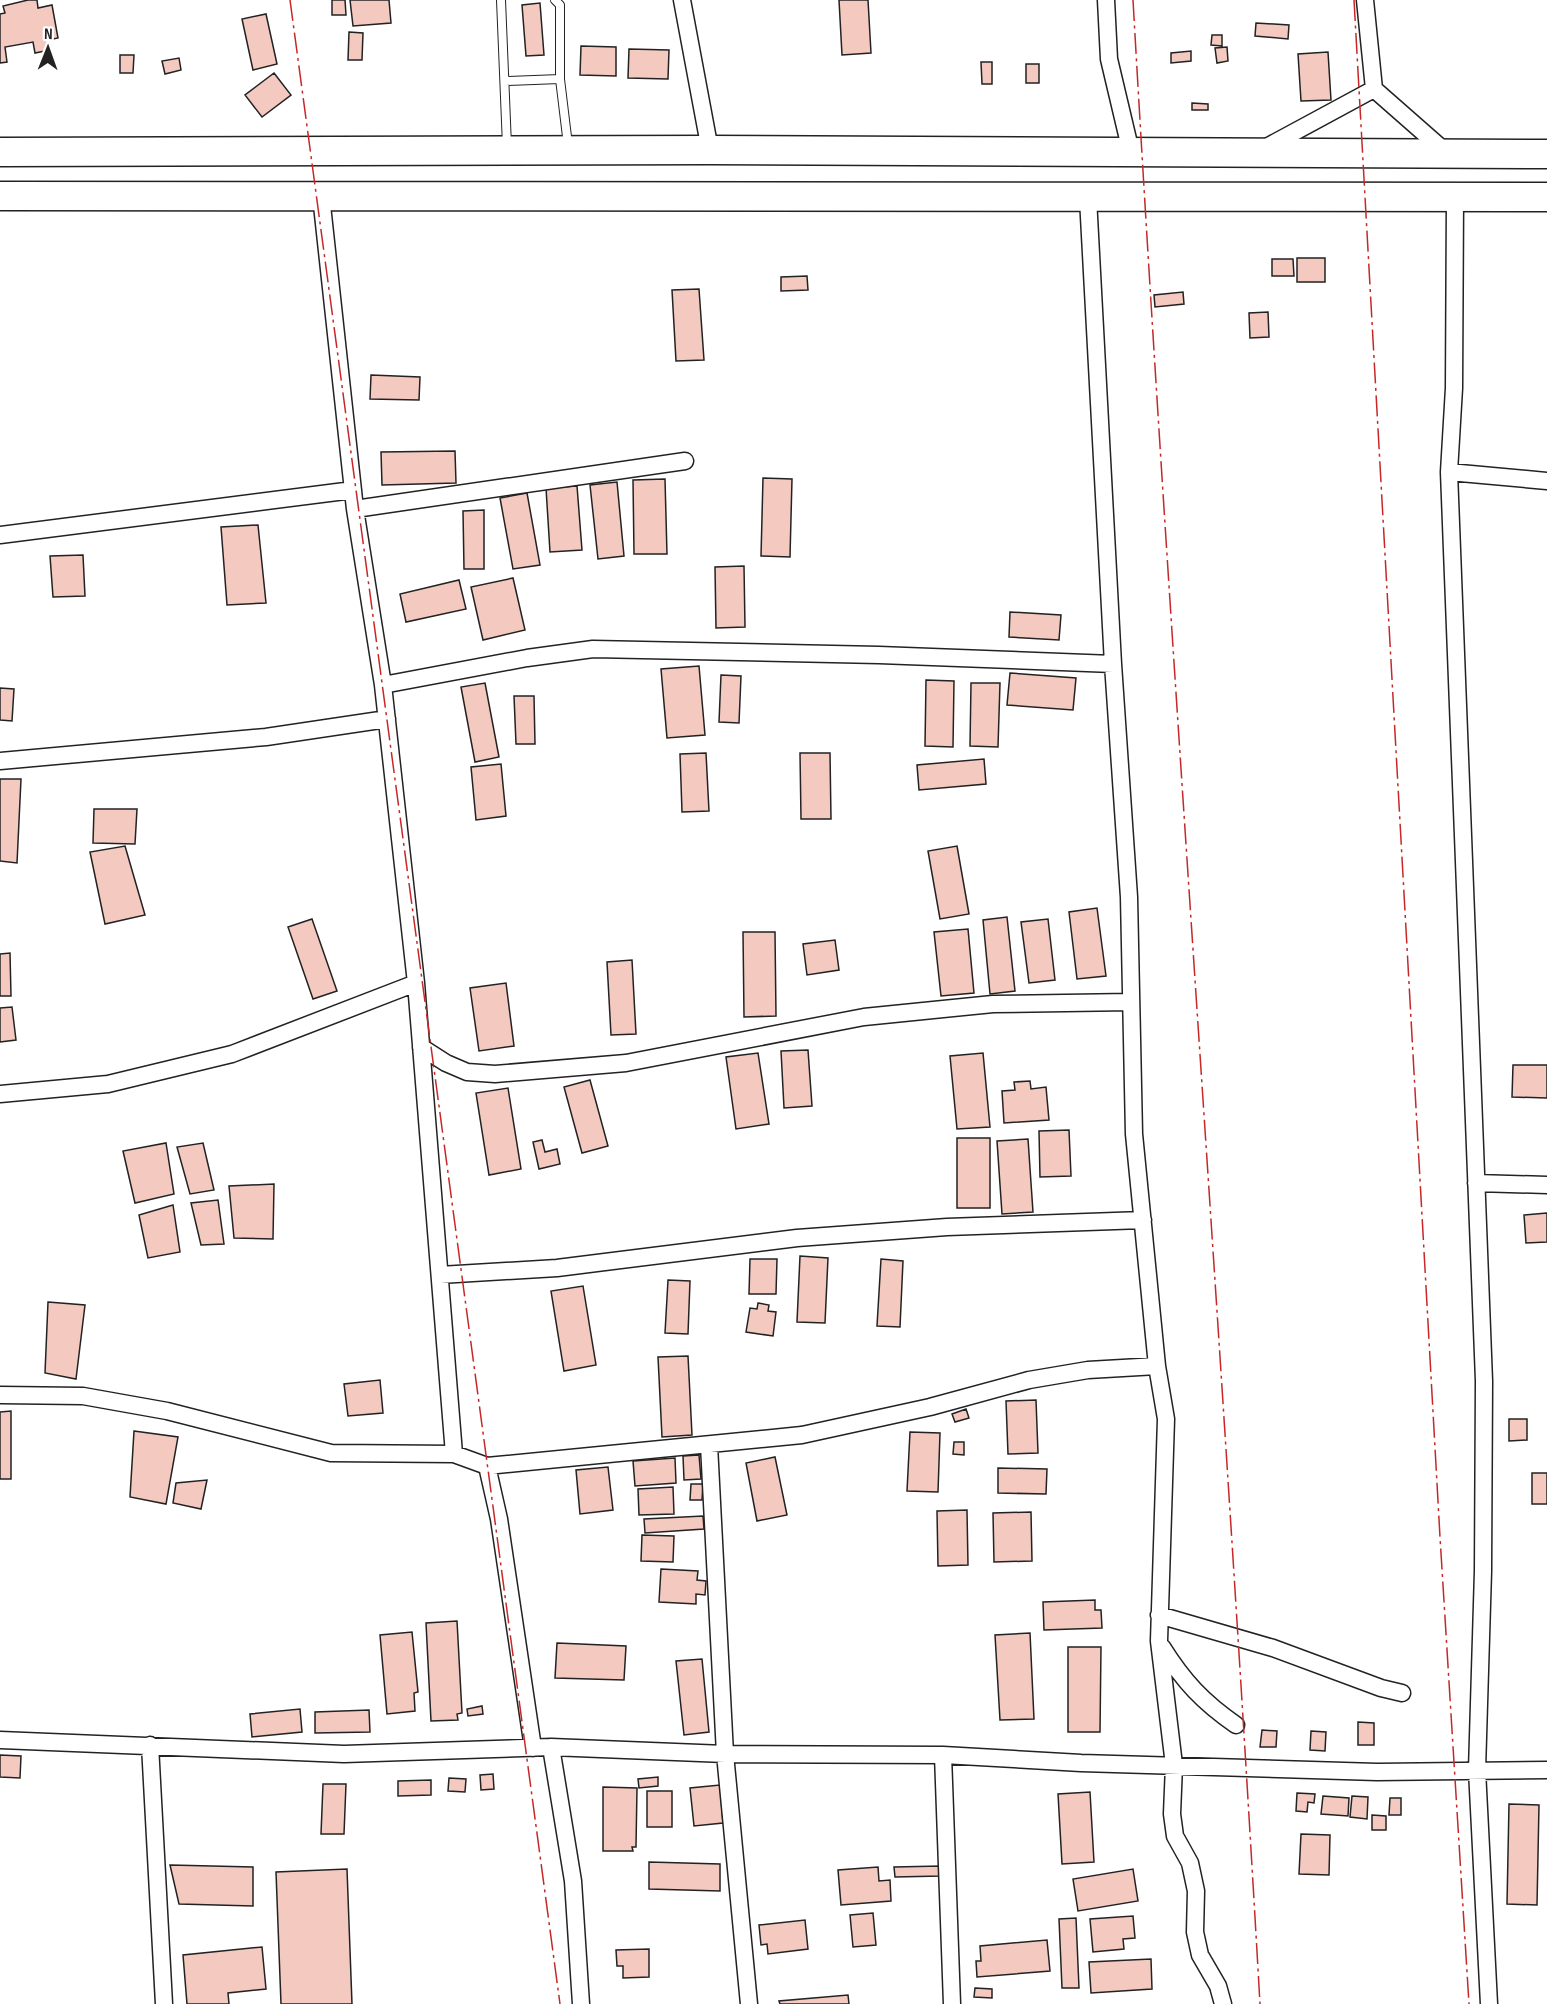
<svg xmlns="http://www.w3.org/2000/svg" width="1547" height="2004" font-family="'Sofia Sans Condensed',sans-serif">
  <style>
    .building { fill: #f3c9c0; stroke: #222; stroke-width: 1.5 }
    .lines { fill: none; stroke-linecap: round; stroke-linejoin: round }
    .service-casing { stroke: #222; stroke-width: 10 }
    .minor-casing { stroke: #222; stroke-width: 19 }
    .trunk-casing { stroke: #222; stroke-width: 31 }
    .service { stroke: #fff; stroke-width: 8 }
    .minor { stroke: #fff; stroke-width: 16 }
    .trunk { stroke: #fff; stroke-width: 28 }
    .power { stroke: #c62828; stroke-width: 1.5; stroke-dasharray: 21 4.5 3 4.5; stroke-linecap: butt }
  </style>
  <rect width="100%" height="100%" fill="#fff"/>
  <path class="building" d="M28,0H37L38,8L52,5L58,38L48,40L50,50L35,53L33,42L5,47L7,62L0,63V14L5,13L3,6Z
    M332,0H345L346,15H332Z
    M350,0H389L391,23L353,26Z
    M839,0H868L871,53L842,55Z
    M540,3L544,55L526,56L522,5Z
    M266,14L277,64L253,70L242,19Z
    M1256,23L1289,25L1288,39L1255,36Z
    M349,32L363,33L362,60H348Z
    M1212,35H1222V46L1211,45Z
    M581,46L616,47V76L580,75Z
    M1227,47L1228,61L1217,63L1215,48Z
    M629,49L669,50L668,79L628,78Z
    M1191,51V61L1171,63V53Z
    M1328,52L1331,100L1301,101L1298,54Z
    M120,55H134L133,73H120Z
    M179,58L181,70L165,74L162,61Z
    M981,62H992V84H982Z
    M1026,64H1039V83H1026Z
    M274,73L291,95L262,117L245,95Z
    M1192,103L1208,104V110H1192Z
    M1297,258H1325V282H1297Z
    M1272,259H1293L1294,276H1272Z
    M807,276L808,290L781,291V277Z
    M699,289L704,360L676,361L672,290Z
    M1183,292L1184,304L1155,307L1154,295Z
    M1268,312L1269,337L1250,338L1249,313Z
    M371,375L420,377L419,400L370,399Z
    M455,451L456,483L382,485L381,452Z
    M763,478L792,479L790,557L761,556Z
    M665,479L667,554H634L633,480Z
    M617,482L624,556L598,559L590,485Z
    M577,486L582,550L550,552L546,488Z
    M527,493L540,565L513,569L500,498Z
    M484,510V569H464L463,511Z
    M258,525L266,603L227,605L221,527Z
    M83,555L85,596L53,597L50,556Z
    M744,566L745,627L716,628L715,567Z
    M513,578L525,630L483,640L471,587Z
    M459,580L466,609L406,622L400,594Z
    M1010,612L1061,615L1059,640L1009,637Z
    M699,666L705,735L667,738L661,669Z
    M1010,673L1076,678L1073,710L1007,705Z
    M721,675L741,676L739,723L719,722Z
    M926,680L954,681L953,747L925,746Z
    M485,683L499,757L475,762L461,687Z
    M971,683H1000L998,747L970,746Z
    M0,688L14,689L12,721L0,720Z
    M514,696H534L535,744H516Z
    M706,753L709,811L682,812L680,754Z
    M800,753H830L831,819H801Z
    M984,759L986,784L919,790L917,765Z
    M501,764L506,816L476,820L471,767Z
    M0,779H21L17,863L0,861Z
    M94,809H137L135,844L93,843Z
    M125,846L145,915L105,924L90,852Z
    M957,846L969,914L940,919L928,851Z
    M1097,908L1106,976L1077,979L1069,912Z
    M1007,917L1015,991L990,994L983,920Z
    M312,919L337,991L313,999L288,927Z
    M1048,919L1055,980L1029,983L1021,922Z
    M968,929L974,993L941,996L934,932Z
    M743,932H775L776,1016L744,1017Z
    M835,940L839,970L807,975L803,944Z
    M10,953L11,996H0V954Z
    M632,960L636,1034L611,1035L607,962Z
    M506,983L514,1046L479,1051L470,988Z
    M12,1007L16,1040L0,1042V1008Z
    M808,1050L812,1106L784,1108L781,1051Z
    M758,1053L769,1124L736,1129L726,1057Z
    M983,1053L990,1127L957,1129L950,1056Z
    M1513,1065H1547V1098L1512,1097Z
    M590,1080L608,1146L582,1153L564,1087Z
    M1030,1081L1031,1089L1046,1087L1049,1120L1004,1123L1002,1091L1015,1090L1014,1082Z
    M508,1088L521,1169L489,1175L476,1093Z
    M1069,1130L1071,1176L1040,1177L1039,1131Z
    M957,1138H990V1208H957Z
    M1028,1139L1033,1212L1002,1214L997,1141Z
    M542,1140L545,1152L557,1149L560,1164L539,1169L533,1142Z
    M166,1143L174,1194L135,1203L123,1151Z
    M203,1143L214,1190L190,1194L177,1147Z
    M274,1184L273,1239L234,1238L229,1186Z
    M218,1200L224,1244L201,1245L191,1203Z
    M173,1205L180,1252L148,1258L139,1215Z
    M1547,1213V1242L1526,1243L1524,1215Z
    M800,1256L828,1258L825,1323L797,1322Z
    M750,1259H777L776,1294H749Z
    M881,1259L903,1261L900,1327L877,1326Z
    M668,1280L690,1281L688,1334L665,1333Z
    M583,1286L596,1365L564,1371L551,1291Z
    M48,1302L85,1305L76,1379L45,1373Z
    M758,1303L769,1305L768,1311L776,1312L773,1336L746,1332L750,1308L757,1309Z
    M688,1356L692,1435L662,1437L658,1357Z
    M380,1380L383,1413L348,1416L344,1384Z
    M1036,1400L1038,1453L1008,1454L1006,1401Z
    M966,1409L969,1418L955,1422L952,1414Z
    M11,1411V1479H0V1412Z
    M1509,1419H1527V1440L1509,1441Z
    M134,1431L178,1437L166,1504L130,1497Z
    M910,1432L940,1433L938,1492L907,1491Z
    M954,1442H964V1455L953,1454Z
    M699,1455L701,1479L684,1480L683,1456Z
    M775,1457L787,1515L757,1521L746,1463Z
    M675,1458L676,1483L635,1486L633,1461Z
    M608,1467L613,1510L580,1514L576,1470Z
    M998,1468L1047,1469L1046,1494L998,1493Z
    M1532,1473H1547V1504H1532Z
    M207,1480L201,1509L173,1503L176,1483Z
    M691,1484H703L702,1500H690Z
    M673,1487L674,1514L639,1515L638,1489Z
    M967,1510L968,1565L938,1566L937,1511Z
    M1031,1512L1032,1561L994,1562L993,1513Z
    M703,1516L704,1529L645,1533L644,1519Z
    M642,1535L674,1536L673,1562L641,1561Z
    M661,1569L698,1571L697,1580L706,1581L705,1595L696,1594V1604L659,1602Z
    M1095,1600V1610H1101L1102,1628L1044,1630L1043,1602Z
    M457,1621L462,1713L457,1714L458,1720L431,1721L426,1623Z
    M412,1632L418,1692L414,1693L415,1711L387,1714L380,1635Z
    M1030,1633L1034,1719L1000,1720L995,1635Z
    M557,1643L626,1646L624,1680L555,1678Z
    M1068,1647H1101L1100,1732H1068Z
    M702,1659L709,1732L684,1735L676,1661Z
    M482,1706L483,1714L468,1716L467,1709Z
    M300,1709L302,1732L252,1737L250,1714Z
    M369,1710L370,1732L315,1733V1712Z
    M1358,1722L1374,1723V1745H1358Z
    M1262,1730L1277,1731L1276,1747H1260Z
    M1311,1731L1326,1732L1325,1751L1310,1750Z
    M0,1755L21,1756L20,1778L0,1777Z
    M493,1774L494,1789L481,1790L480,1775Z
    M658,1777V1786L639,1788L638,1779Z
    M449,1778L466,1779L465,1792L448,1791Z
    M431,1780V1795L398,1796V1781Z
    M323,1784H346L344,1834H321Z
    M720,1785L723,1823L694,1826L690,1788Z
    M603,1787L637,1788L636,1847H632L633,1851H603Z
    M647,1791H672V1827H647Z
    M1090,1792L1094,1862L1062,1864L1058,1794Z
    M1297,1793L1315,1794L1314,1803L1308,1802L1307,1812L1296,1811Z
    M1323,1796L1349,1798L1348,1816L1321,1814Z
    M1352,1796L1368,1797L1367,1819L1350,1817Z
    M1390,1798H1401V1815H1389Z
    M1509,1804L1539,1805L1537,1905L1507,1904Z
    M1372,1815L1386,1816V1830H1372Z
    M1301,1834L1330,1835L1329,1875L1299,1874Z
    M649,1862L720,1864V1891L649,1889Z
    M170,1865L253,1867V1906L179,1904Z
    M941,1866V1876L895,1877L894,1867Z
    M878,1867L879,1881L890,1880L891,1901L841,1905L838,1870Z
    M347,1869L352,2004H281L276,1872Z
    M1133,1869L1138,1901L1078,1911L1073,1879Z
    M873,1913L876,1945L853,1947L850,1915Z
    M1133,1916L1135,1938L1123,1939L1124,1949L1093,1952L1090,1919Z
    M1076,1918L1079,1988H1062L1059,1919Z
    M805,1920L808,1949L768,1954L767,1944L761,1945L759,1925Z
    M1047,1940L1050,1971L977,1977L976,1961H981L980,1946Z
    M262,1947L266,1989L228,1993L229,2004H187L183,1955Z
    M649,1949V1977L623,1978V1966H617L616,1950Z
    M1151,1959L1152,1989L1091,1993L1089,1962Z
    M975,1988L992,1989V1998L974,1997Z
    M848,1995L849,2004H780L779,2001Z"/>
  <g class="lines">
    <defs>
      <path id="service" d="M501,0L507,146
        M555,0L560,5V79L568,145
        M505,81L560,79"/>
      <path id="minor" d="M682,0L710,150
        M1106,0L1109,59L1131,152
        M1365,0L1374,89L1448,154
        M1263,149L1374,89
        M321,196L355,509L383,685L416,983L454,1454
        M1455,197L1454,388L1449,472L1484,1381L1483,1571L1477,1770L1489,2004
        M1088,198L1113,664L1129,897L1134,1134L1157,1366
        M1449,472L1547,481
        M355,509L685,461
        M0,535L353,490
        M383,685L527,658L593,649L879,655L1113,664
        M0,761L266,737L387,719
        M421,1047L446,1063L467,1072L495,1074L626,1063L864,1017L993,1004L1131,1002
        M0,1094L108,1084L232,1054L416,983
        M1476,1183L1547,1185
        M440,1275L557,1268L797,1238L947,1227L1143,1220
        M0,1395L83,1396L167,1411L331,1453L454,1454L487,1466L499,1519L533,1748
        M709,1445L725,1754L749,2004
        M487,1466L802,1435L930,1407L1029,1380L1088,1370L1157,1366L1166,1419L1159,1641L1174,1765L1172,1814L1175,1836L1190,1863L1196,1891L1195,1932L1200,1955L1218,1986L1223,2004
        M1159,1615L1273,1648L1381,1688L1402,1693
        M1162,1647C1184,1682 1203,1702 1236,1725
        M0,1740L344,1754L551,1747L725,1754L943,1755L1081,1763L1377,1772L1547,1770
        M150,1745L164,2004
        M551,1747L573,1881L581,2004
        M943,1755L952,2004"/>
      <path id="trunk" d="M0,152L710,150L1547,154
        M0,196L1547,197"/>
    </defs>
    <use href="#service" class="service-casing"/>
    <use href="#minor" class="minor-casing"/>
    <use href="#trunk" class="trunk-casing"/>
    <use href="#service" class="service"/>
    <use href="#minor" class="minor"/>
    <use href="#trunk" class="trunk"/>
    <path class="power" d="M290,0L560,2004
      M1133,0C1171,668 1222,1336 1260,2004
      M1354,0L1440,1537L1469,2004"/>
  </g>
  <g transform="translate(48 48) rotate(1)" stroke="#ffffff" stroke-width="4.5" paint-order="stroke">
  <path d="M0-4.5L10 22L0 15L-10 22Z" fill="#222222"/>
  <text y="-9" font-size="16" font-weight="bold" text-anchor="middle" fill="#222222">N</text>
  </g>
</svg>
